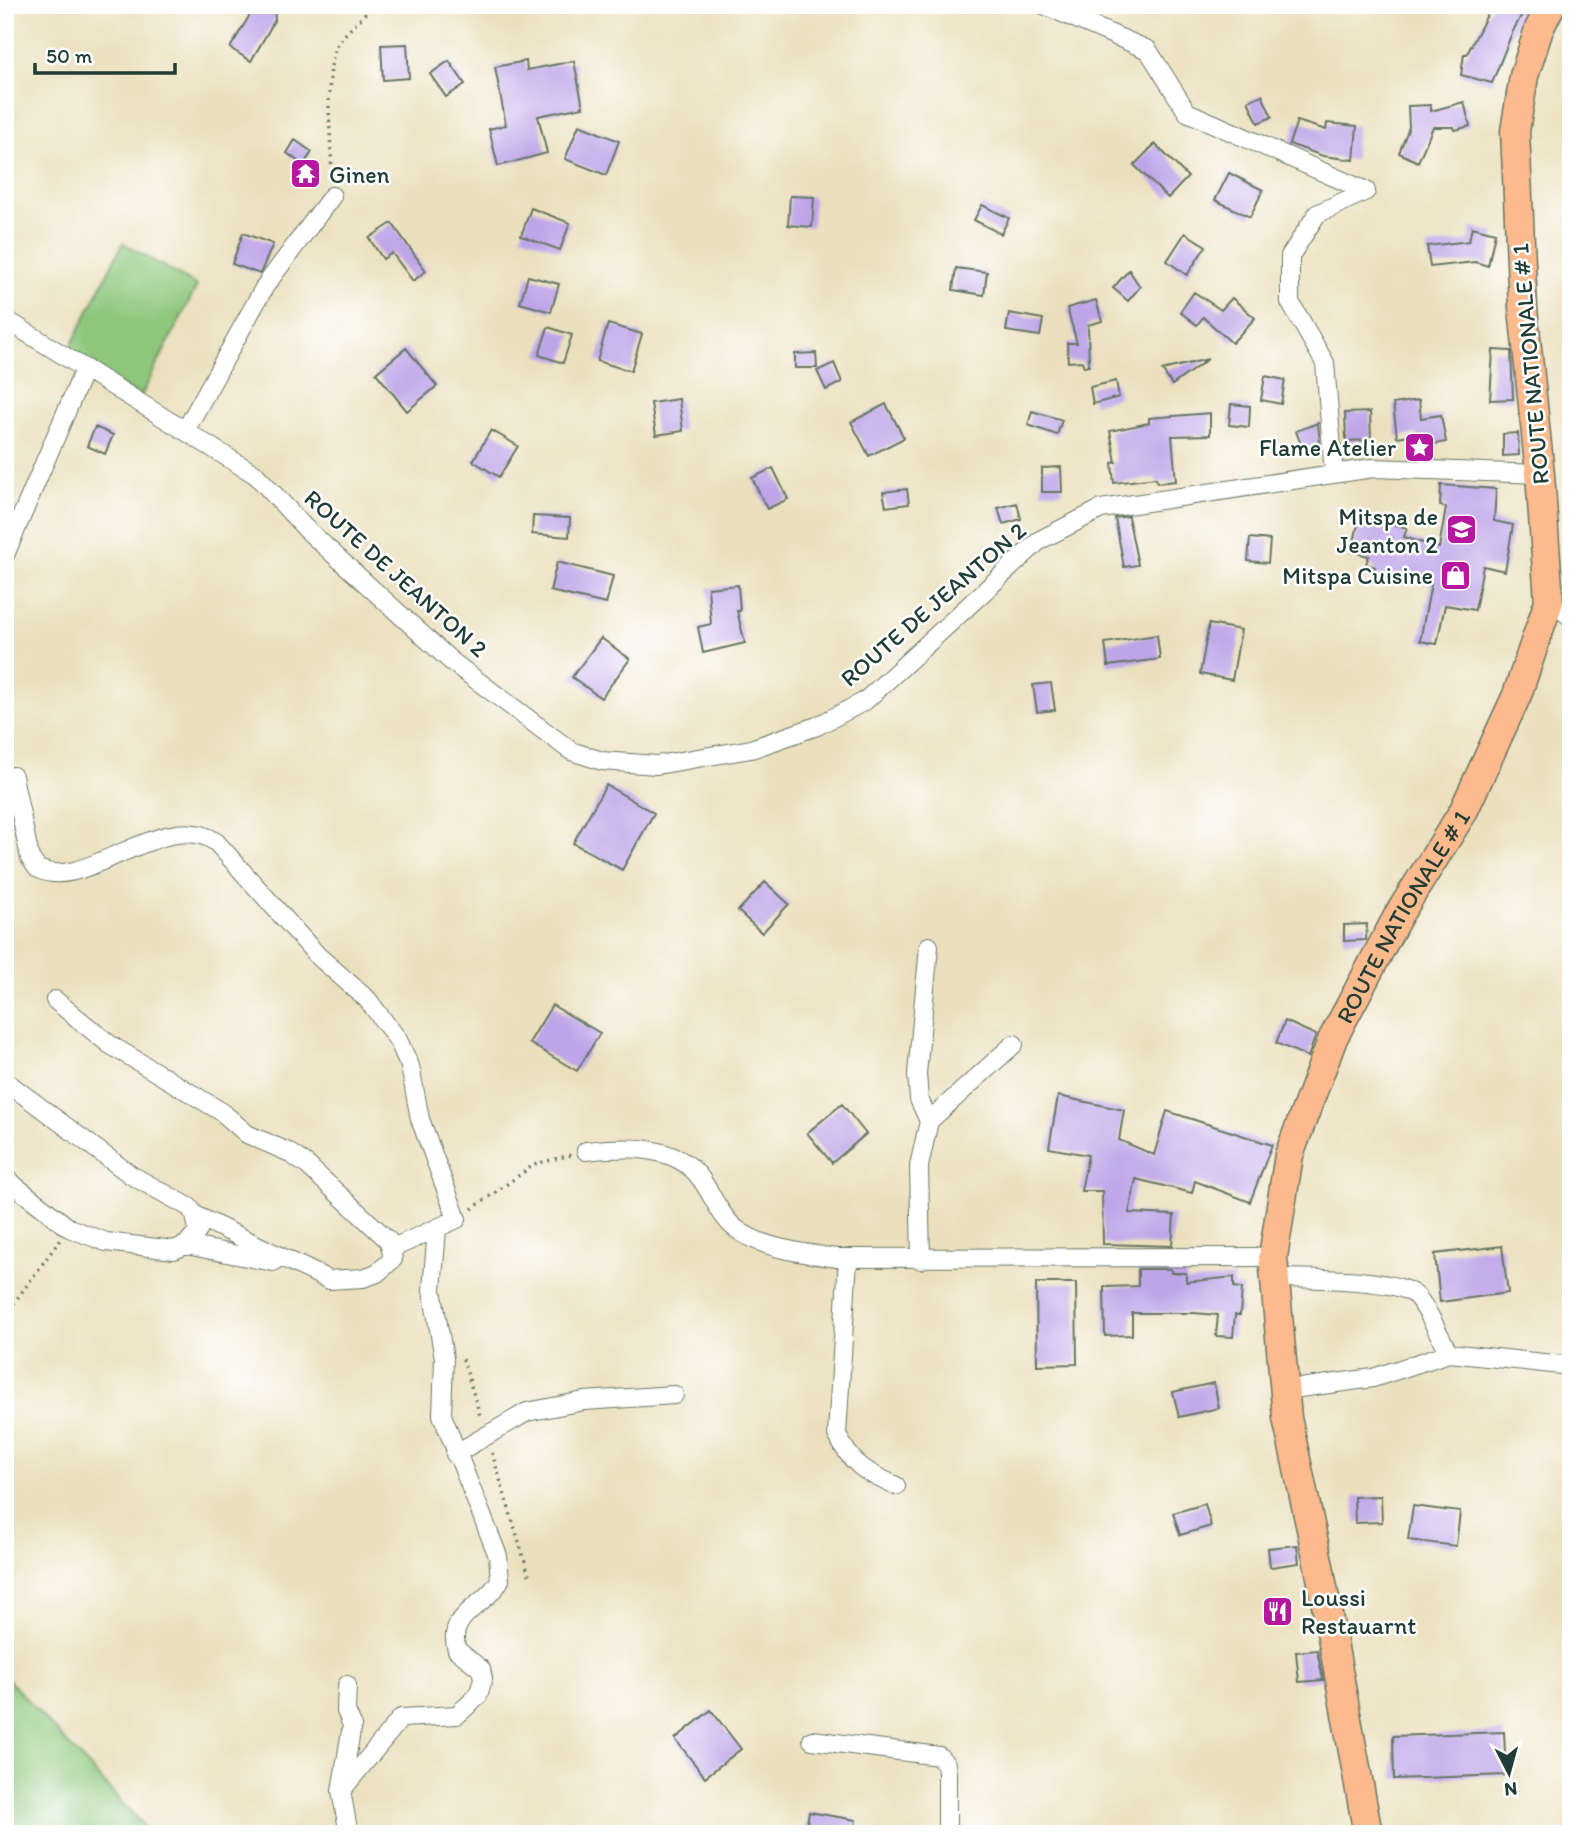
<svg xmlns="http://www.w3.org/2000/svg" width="1576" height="1839" font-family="Itim,sans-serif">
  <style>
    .green { fill: #8ec77b; stroke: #568258; stroke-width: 2 }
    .building { fill: #bea5e8 }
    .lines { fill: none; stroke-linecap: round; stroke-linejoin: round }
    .street-casing { stroke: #667664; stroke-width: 20 }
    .primary-casing { stroke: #667664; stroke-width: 31 }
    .path { stroke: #667664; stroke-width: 3.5; stroke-dasharray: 2 5; stroke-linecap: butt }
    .street { stroke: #fff; stroke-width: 18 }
    .primary { stroke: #fcba8d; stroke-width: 28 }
    .labels { text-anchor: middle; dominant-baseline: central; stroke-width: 5; stroke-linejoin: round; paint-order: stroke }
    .poi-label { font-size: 24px; fill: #1f3d34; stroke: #fff; text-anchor: end }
    .street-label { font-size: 24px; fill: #1f3d34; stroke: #fff }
  </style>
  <rect width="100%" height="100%" fill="#fff"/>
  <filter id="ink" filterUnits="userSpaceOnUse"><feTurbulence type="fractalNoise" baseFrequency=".0143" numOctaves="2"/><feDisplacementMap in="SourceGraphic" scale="14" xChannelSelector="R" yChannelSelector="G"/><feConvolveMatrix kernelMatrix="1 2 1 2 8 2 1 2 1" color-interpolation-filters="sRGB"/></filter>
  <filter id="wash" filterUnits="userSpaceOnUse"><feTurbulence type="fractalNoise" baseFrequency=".00686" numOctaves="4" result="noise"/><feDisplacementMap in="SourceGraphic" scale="28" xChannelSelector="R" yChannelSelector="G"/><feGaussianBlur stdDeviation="1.57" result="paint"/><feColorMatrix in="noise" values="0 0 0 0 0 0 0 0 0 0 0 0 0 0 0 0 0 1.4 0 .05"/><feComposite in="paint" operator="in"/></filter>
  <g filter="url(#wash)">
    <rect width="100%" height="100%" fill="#ebe0bd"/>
    <path class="green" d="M123,243L197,286L141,396L67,354Z
      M5,1676L151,1834H5Z"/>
    <g id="blocks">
      <path class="building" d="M256,5H274L275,20L251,61L230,48Z
        M1492,5H1527L1512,33L1492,83L1461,75L1464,54H1467Z
        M407,44L409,78L383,80L381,45Z
        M449,61L465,84L446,97L430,74Z
        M526,61L527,70L574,61L583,107L538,116L547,153L498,166L489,129L506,125L495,67Z
        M1262,95L1272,117L1258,123L1248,101Z
        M1464,102L1470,126L1455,130L1454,127H1433L1418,162L1399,153L1409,127L1408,106L1431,105V111Z
        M1297,121L1326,130L1327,123L1357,126L1354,160L1323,156L1289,144Z
        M579,125L619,141L606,175L565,159Z
        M295,140L312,152L303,165L287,153Z
        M1155,144L1188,177L1168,198L1134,165Z
        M1229,173L1263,190L1250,217L1215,200Z
        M790,196L814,197L812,227L788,225Z
        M982,205L1009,218L1001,234L974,220Z
        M531,208L570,223L560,250L521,236Z
        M392,223L426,271L413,281L392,253L383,259L369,238Z
        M1472,227L1495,233L1488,266L1475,262L1430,267L1427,246L1469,241Z
        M243,233L273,244L260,274L232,264Z
        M1185,233L1206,246L1187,275L1167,261Z
        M956,268L987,272L984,295L953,290Z
        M1129,270L1140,287L1128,301L1113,288Z
        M528,276L559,284L551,312L520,303Z
        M1194,292L1221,310L1232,298L1255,318L1232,343L1203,317L1197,325L1180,312Z
        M1096,300L1102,321L1088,325L1089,366L1084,367L1082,361L1068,362L1067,343H1077L1067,308Z
        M1009,313L1043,319L1040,336L1006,331Z
        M608,324L642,334L631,371L597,361Z
        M548,327L572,335L563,363L539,355Z
        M406,348L437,386L407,411L376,373Z
        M1493,350L1511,351L1513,399L1490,400Z
        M816,353L817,368H795V354Z
        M1208,359L1172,385L1162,370Z
        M834,363L842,382L826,390L817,371Z
        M1265,376L1285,380L1281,404L1261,400Z
        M1116,381L1119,397L1093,404L1090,387Z
        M679,399L683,431L656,435L651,403Z
        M1419,400L1421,418L1441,415L1446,442L1434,444L1435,458H1420L1417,434L1397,437L1393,404Z
        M886,404L904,438L869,456L851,422Z
        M1231,404L1250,406L1249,427L1229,425Z
        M1032,411L1062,420L1057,435L1028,425Z
        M1370,412L1371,440L1346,441L1345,413Z
        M1210,413V435L1172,436L1176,481L1157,483L1156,478L1114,483L1112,463L1116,462L1110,431L1149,423V418Z
        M1318,423L1320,444L1303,450L1296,431Z
        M95,427L113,435L105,454L87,446Z
        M491,430L518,446L499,477L473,461Z
        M1518,433L1519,455L1503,456V434Z
        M1061,467L1062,492H1042V468Z
        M773,468L788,499L767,509L752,478Z
        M1441,485L1496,489L1494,521L1513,525L1505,571L1483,566L1475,610L1445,605L1437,644L1420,641L1431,584L1396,578L1395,582L1373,575L1375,567L1366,564L1369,556L1352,552L1360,514L1407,528L1404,537L1439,548L1446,507L1440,506Z
        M907,489L909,504L886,507L883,492Z
        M1017,503L1021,519L1003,524L998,508Z
        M533,516L570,518L569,537L532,534Z
        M1128,516L1138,565L1124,567L1115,518Z
        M1250,538L1270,540L1268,563L1248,561Z
        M557,562L613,576L606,604L550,591Z
        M738,585L740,611H737L745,643L703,653L698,627L711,624L708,588Z
        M1209,624L1241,630L1232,680L1200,674Z
        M1157,635L1160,659L1108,666L1105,643Z
        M601,638L630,659L601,698L572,677Z
        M1051,683L1055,710L1037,712L1033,685Z
        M606,785L654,813L622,870L573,843Z
        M765,882L789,904L762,933L738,911Z
        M1367,924L1366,940L1344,941V925Z
        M552,1005L600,1033L577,1071L529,1043Z
        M1285,1021L1316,1035L1308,1057L1276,1043Z
        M1058,1096L1124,1110L1119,1140L1154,1155L1167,1111L1272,1145L1250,1202L1195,1181L1192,1193L1136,1179L1129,1213L1174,1215L1172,1246L1103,1244L1102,1191H1081L1088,1155L1049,1148Z
        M842,1104L866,1134L832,1163L807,1133Z
        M1502,1246L1508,1293L1440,1302L1435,1254Z
        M1138,1269H1171V1273H1186V1282L1234,1277V1287L1242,1288L1240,1315H1235L1233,1337L1216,1336L1218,1315L1193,1313H1132V1335L1105,1336L1104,1287L1138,1286Z
        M1036,1283H1076L1077,1364L1037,1365Z
        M1214,1383L1219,1408L1179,1417L1173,1392Z
        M1381,1496L1382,1522L1355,1523L1354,1497Z
        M1205,1504L1211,1526L1180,1535L1173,1513Z
        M1413,1506L1460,1512L1456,1546L1408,1540Z
        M1297,1545L1299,1563L1270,1567L1268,1548Z
        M1317,1650L1323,1680L1299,1682L1296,1652Z
        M711,1710L741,1749L705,1777L675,1739Z
        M1504,1732L1506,1775L1394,1779L1393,1736Z
        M809,1812L856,1820L853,1834H805Z"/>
    </g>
  </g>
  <g filter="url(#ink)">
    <use href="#blocks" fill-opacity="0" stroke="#667664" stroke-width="2"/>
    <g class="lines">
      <defs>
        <path id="street" d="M1044,5L1148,50L1187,112L1366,191L1317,214L1290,256V302L1325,363L1334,474
          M5,319L256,475L305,528L451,661L571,751L602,761L657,765L686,760L751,749L817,726L865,701L1040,540L1101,509L1373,468L1540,474
          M185,431L265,286L332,196
          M5,555L85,368
          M1549,601L1571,617
          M13,776L30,858L37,868C82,895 164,806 216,842L317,955L368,1000L398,1040L410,1066L420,1119L457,1219L393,1248
          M55,1000L109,1044L222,1112L247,1134L288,1152L307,1165L389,1241L393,1259L377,1273L363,1278L329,1280L195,1215
          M5,1081L131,1175L189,1207L195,1215L198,1231L186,1245L174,1250L106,1242L69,1228L5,1178
          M929,1121L1014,1044
          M586,1151C623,1147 676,1143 701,1179C712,1194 720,1216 735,1228C761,1249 804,1253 837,1258L1273,1257
          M186,1245L273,1262
          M848,1259L837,1434C850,1464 867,1473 896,1486
          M921,1260L919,1166L929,1121L919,1099L917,1074L929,946
          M1275,1278C1304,1279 1400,1277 1417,1297C1430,1312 1439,1336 1449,1353L1571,1366
          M1285,1390L1373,1378L1449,1353
          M455,1454L527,1412L584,1401L674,1395
          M347,1685L346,1711L352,1725L341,1791L349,1834
          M812,1740L939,1756L946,1764L947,1773V1834
          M341,1791L401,1718L457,1715L478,1696L483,1679L481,1669L457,1650C445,1614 487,1606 500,1580L498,1556L442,1415L444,1358L432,1290L437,1229"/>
        <g id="primary">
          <path id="s1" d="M1368,1834L1319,1566L1287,1418L1273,1257L1289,1155L1333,1038L1399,914L1463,812L1517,695L1549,601L1540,474L1523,308L1515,131L1524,76L1539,29L1551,5"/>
        </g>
      </defs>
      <use href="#street" class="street-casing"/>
      <use href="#primary" class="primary-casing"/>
      <path class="path" d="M332,178C332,145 322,68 339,42C348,29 362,20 371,5
        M472,1209L535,1164L571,1155
        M5,1315L60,1240
        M463,1359L481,1419
        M492,1453L529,1575"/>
      <use href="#street" class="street"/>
      <use href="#primary" class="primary"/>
    </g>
  </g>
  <defs>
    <symbol id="temple-square" viewBox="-11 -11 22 22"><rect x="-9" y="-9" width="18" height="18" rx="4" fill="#b5179e" stroke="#fff"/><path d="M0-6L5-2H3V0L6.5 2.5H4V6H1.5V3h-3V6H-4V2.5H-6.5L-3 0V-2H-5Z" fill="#fff"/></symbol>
    <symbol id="sight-square" viewBox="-11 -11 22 22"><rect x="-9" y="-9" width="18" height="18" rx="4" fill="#b5179e" stroke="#fff"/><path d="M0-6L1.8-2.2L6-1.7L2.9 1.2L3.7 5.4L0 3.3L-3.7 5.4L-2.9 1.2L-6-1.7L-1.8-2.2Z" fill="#fff"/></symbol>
    <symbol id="school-square" viewBox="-11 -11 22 22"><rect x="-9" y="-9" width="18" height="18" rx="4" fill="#b5179e" stroke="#fff"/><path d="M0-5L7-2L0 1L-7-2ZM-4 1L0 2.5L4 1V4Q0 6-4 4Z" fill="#fff"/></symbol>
    <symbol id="shop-square" viewBox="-11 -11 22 22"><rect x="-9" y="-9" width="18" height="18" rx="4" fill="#b5179e" stroke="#fff"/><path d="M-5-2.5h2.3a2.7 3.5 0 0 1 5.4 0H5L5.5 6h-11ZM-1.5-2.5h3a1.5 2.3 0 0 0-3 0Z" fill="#fff"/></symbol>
    <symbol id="restaurant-square" viewBox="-11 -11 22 22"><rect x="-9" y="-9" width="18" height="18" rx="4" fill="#b5179e" stroke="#fff"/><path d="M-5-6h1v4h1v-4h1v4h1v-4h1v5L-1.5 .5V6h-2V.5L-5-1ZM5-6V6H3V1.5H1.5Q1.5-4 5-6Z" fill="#fff"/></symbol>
  </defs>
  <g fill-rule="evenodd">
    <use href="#temple-square" x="288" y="156" width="35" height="35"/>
    <use href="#sight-square" x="1402" y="430" width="35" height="35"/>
    <use href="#school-square" x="1444" y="512" width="35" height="35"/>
    <use href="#shop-square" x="1438" y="558" width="35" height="35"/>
    <use href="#restaurant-square" x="1260" y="1594" width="35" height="35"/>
  </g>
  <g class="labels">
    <g class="poi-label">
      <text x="329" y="174" text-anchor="start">Ginen</text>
      <text x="1396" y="447">Flame Atelier</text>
      <text x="1438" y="516">Mitspa de<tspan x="1438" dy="28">Jeanton 2</tspan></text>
      <text x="1433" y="575">Mitspa Cuisine</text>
      <text x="1301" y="1597" text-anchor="start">Loussi<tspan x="1301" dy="28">Restauarnt</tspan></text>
    </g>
    <g class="street-label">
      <text transform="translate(1530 364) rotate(-95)">ROUTE NATIONALE # 1</text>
      <text transform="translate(396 573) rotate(42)">ROUTE DE JEANTON 2</text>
      <text transform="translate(933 604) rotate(-41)">ROUTE DE JEANTON 2</text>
      <text stroke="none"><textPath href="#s1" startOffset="954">ROUTE NATIONALE # 1</textPath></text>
    </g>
  </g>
  <rect width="1576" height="1839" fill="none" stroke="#fff" stroke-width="28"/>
  <g transform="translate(1509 1773) rotate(174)" stroke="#ffffff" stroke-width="5" paint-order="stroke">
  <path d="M0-5L12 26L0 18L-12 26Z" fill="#1f3d34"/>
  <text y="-10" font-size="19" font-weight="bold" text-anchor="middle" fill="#1f3d34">N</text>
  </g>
  <path d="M35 63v10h140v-10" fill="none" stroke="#1f3d34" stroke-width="3.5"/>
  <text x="46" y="63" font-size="21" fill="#1f3d34" stroke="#ffffff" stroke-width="5" paint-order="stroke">50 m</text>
</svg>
